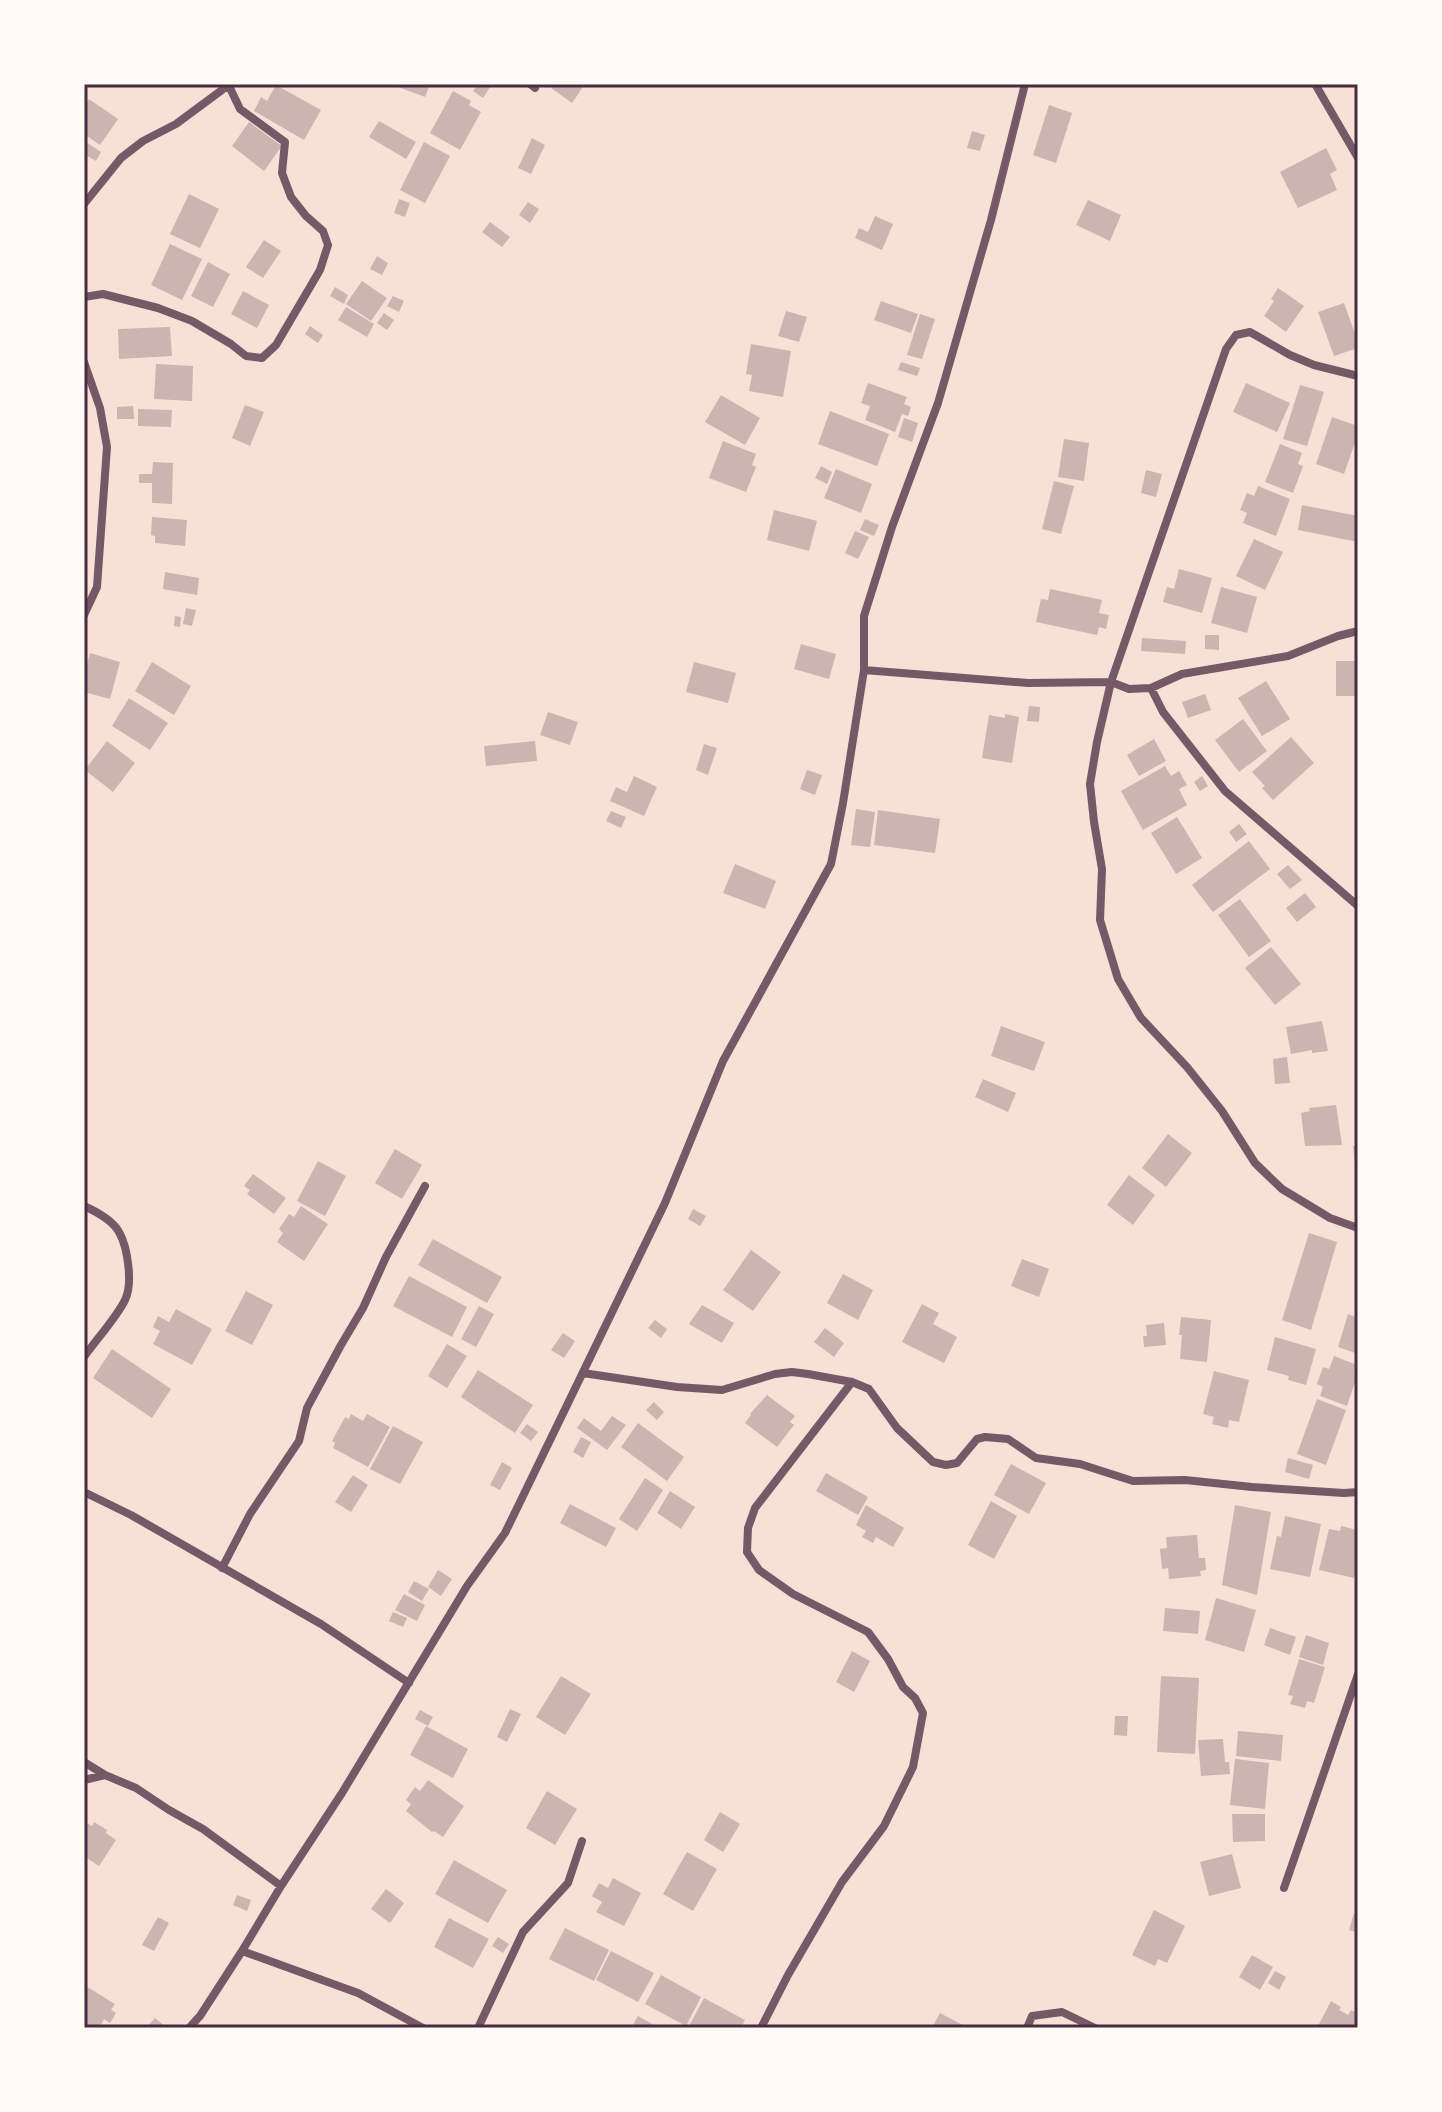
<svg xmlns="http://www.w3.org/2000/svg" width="1442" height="2112" font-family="Figtree,sans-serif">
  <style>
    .building { fill: #ccb4b1 }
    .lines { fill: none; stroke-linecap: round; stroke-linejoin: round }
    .minor { stroke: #755966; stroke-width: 8 }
    .neatline { fill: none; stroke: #4a2c40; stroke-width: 3 }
  </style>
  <rect width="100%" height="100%" fill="#f7e1d7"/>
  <path class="building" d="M390,84H430L425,97Z
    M478,84H492L483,98L473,91Z
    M554,84H585L572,103L551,88Z
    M276,85L321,110L304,140L254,111L261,97L267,101Z
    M453,91L471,101L469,105L481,112L460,150L430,133Z
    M89,99L118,119L100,145L84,134V107Z
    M1049,105L1072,113L1056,163L1033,155Z
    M379,121L416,142L406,159L369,137Z
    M249,122L282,146L264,171L232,146Z
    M972,131L985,135L980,151L967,148Z
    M532,138L545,145L531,174L518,168Z
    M86,142L101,152L96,161L84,154Z
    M424,142L450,156L425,203L400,190Z
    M1326,148L1337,170L1330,174L1337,190L1298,208L1280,172Z
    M189,194L219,209L200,248L170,234Z
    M399,199L410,203L405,217L394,213Z
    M1088,200L1121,215L1110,241L1076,225Z
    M528,202L539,209L530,223L519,215Z
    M875,216L893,224L882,250L855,238L859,228L868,232Z
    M490,222L510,237L502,247L482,232Z
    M264,240L281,251L263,278L246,267Z
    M170,244L202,259L182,300L151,285Z
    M377,256L388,263L382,275L370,269Z
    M208,262L230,274L213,307L191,296Z
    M362,281L387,298L371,321L346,304Z
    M335,287L348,295L344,304L330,296Z
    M1278,288L1304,306L1286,332L1264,316L1274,301L1271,299Z
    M243,291L269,305L257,328L231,314Z
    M393,296L404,301L399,312L387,306Z
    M881,301L918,314L911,333L874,320Z
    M1344,303L1358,342V348L1334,356L1318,312Z
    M346,307L374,324L367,337L338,320Z
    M786,311L807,317L799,342L778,336Z
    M384,313L394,320L387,330L377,323Z
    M920,314L935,319L922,359L907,355Z
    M310,326L323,335L318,343L305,334Z
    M170,327L172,356L119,359L118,329Z
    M751,344L791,351L783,397L749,391L752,375L746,374Z
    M901,362L920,368L917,376L898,370Z
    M156,364L193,366L192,401L154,399Z
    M868,383L907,397L904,404L911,407L908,416L902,414L895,432L865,420L870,406L861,403Z
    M1246,383L1290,403L1277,432L1233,412Z
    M1300,385L1324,392L1307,446L1283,439Z
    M721,395L760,418L745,445L705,422Z
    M245,405L264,412L250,446L232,438Z
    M133,406L134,419H117V407Z
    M138,409L172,410L171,427L138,426Z
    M830,411L889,434L877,466L818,444Z
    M1332,417L1358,426V434L1344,474L1316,464Z
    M904,418L918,423L912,442L898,437Z
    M1064,439L1089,443L1084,481L1058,477Z
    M723,441L756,454L752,465L756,467L746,492L709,478Z
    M1280,444L1302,453L1298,464L1303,466L1293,493L1265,482Z
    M153,462L173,463L172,504L152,503V483H139V474H152Z
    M821,466L832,472L827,484L815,478Z
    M836,469L872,484L861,513L824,498Z
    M1146,470L1162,474L1156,497L1141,493Z
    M1054,481L1074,486L1061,534L1042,529Z
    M1258,486L1290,499L1276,536L1243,523L1247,513L1240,510L1247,493L1254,496Z
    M1302,505L1358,516V542L1298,530Z
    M774,510L817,521L809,551L767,540Z
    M152,517L187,520L185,546L155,543V536L151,535Z
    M865,519L879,525L874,536L860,530Z
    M855,531L869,537L858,559L845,553Z
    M1254,539L1283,552L1265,590L1236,576Z
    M1179,569L1212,578L1202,613L1163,602L1167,587L1174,589Z
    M165,572L199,578L197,595L163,589Z
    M1221,587L1257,597L1247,633L1211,623Z
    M1050,589L1102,600L1099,613L1109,615L1106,629L1099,627L1097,635L1036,622L1041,599L1048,600Z
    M186,608L196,610L192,626L183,624Z
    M175,616L181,617L180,627L174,626Z
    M1205,635H1219V650L1205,649Z
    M1142,638L1186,641L1185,654L1141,651Z
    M801,644L836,654L829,679L794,669Z
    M90,653L120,662L110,699L84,692V676Z
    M1336,661H1358V696H1336Z
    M152,662L191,686L174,715L135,691Z
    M694,662L736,673L728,703L686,692Z
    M1266,681L1290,719L1262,736L1238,698Z
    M1205,694L1211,710L1188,718L1182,702Z
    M129,698L168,723L150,750L112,726Z
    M1029,706L1040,707L1039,722L1027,721Z
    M548,712L578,722L570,745L540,735Z
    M1005,714L1019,717L1012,763L982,758L989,715L1005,718Z
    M1243,719L1267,751L1239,772L1215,740Z
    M1291,737L1314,763L1273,800L1262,788L1265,786L1252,772Z
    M1154,739L1166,761L1139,776L1127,755Z
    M107,741L135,763L113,792L85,770Z
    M535,741L537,761L486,766L484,746Z
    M704,744L717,748L708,775L696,770Z
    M1165,766L1171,776L1179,771L1187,785L1179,789L1187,805L1143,830L1121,791Z
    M807,770L822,775L815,795L800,789Z
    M634,776L657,787L644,816L610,801L616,787L627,792Z
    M1202,776L1208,786L1200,791L1194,782Z
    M856,809L875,812L870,847L851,845Z
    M878,810L940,819L935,853L874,845Z
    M611,811L626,817L621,828L606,821Z
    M1177,817L1202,858L1176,874L1151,833Z
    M1239,824L1247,834L1236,842L1229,832Z
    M1249,841L1270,869L1213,912L1192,885Z
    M735,864L776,881L765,909L723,893Z
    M1288,865L1302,880L1290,889L1277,874Z
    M1305,893L1316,907L1297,922L1286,908Z
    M1240,899L1271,941L1249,957L1218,915Z
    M1271,947L1301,984L1275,1005L1245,968Z
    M1322,1021L1328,1051L1312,1053V1050L1291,1054L1286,1027Z
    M1001,1026L1045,1042L1034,1071L991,1056Z
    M1287,1057L1290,1083L1275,1084L1273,1059Z
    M983,1079L1016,1093L1008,1112L975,1097Z
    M1336,1105L1342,1145L1305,1146L1301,1113L1310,1111L1309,1108Z
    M1168,1134L1192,1153L1166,1187L1142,1168Z
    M1358,1145V1174H1356L1353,1146Z
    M395,1149L422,1165L402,1199L375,1183Z
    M318,1161L346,1176L325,1216L297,1201Z
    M253,1174L286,1198L274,1214L247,1194L250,1190L244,1186Z
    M1129,1175L1155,1195L1133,1225L1107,1205Z
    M301,1206L328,1224L304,1261L277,1242L283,1233L279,1229L289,1214L294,1217Z
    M693,1209L706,1216L700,1226L688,1219Z
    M1309,1233L1337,1242L1311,1330L1282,1320Z
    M433,1239L502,1277L487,1303L418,1265Z
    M751,1250L781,1272L753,1311L723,1290Z
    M1022,1259L1049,1269L1039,1297L1011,1286Z
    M843,1274L873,1290L858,1320L827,1303Z
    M409,1276L467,1307L452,1337L393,1306Z
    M246,1291L273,1305L252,1345L225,1331Z
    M922,1304L939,1313L933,1324L957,1337L944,1363L902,1342Z
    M702,1305L734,1323L722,1343L689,1324Z
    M479,1306L494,1314L476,1347L461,1339Z
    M176,1309L212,1329L192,1365L153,1344L160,1331L153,1327L158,1316L169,1322Z
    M1348,1314L1358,1318V1354L1338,1347Z
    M1181,1317L1211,1320L1207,1362L1180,1359L1182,1335H1179Z
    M655,1320L667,1329L661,1338L648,1328Z
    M1164,1323L1166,1345L1144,1347L1143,1336H1147L1146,1325Z
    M825,1328L844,1343L834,1357L814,1342Z
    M563,1333L575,1341L564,1358L551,1350Z
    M1275,1337L1316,1349L1306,1385L1288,1380L1289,1376L1267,1370Z
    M447,1344L467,1356L447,1388L428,1376Z
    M112,1349L171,1389L152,1418L93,1378Z
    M1334,1356L1357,1365L1354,1374L1357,1376L1347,1406L1320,1396L1323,1387L1317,1384L1323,1367L1329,1369Z
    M478,1370L533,1405L515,1433L461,1397Z
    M1214,1371L1249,1380L1239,1422L1229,1420L1228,1428L1212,1424L1214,1417L1203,1414Z
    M767,1395L795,1416L790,1422L794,1425L777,1447L745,1423L751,1415L750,1414Z
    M1317,1399L1346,1410L1326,1465L1297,1454Z
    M654,1402L664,1412L657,1420L646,1410Z
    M351,1414L363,1421L367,1414L390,1427L368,1467L333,1448L335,1443L332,1441L345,1417L349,1419Z
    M612,1416L626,1425L607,1450L577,1428L584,1418L601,1431Z
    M638,1423L684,1457L667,1481L621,1447Z
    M527,1424L538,1432L531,1441L520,1433Z
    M393,1426L423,1442L400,1484L370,1469Z
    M581,1437L591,1442L583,1458L573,1452Z
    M1288,1458L1313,1465L1309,1479L1285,1472Z
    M502,1462L512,1468L500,1490L490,1485Z
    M1011,1464L1046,1483L1029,1514L994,1495Z
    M826,1473L868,1497L858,1515L816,1491Z
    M353,1475L368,1485L351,1512L335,1502Z
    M645,1478L663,1490L637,1531L619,1519Z
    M670,1491L695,1507L681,1529L657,1513Z
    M991,1501L1017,1516L994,1559L968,1545Z
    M570,1504L616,1528L606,1547L560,1523Z
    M866,1505L904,1528L893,1547L876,1537L873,1543L862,1537L866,1531L856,1525Z
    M1235,1505L1271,1512L1257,1595L1222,1585Z
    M1285,1516L1321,1524L1310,1577L1270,1569L1277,1536L1281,1537Z
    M1341,1526L1357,1530L1358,1563L1354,1578L1319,1570L1329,1529L1340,1531Z
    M1197,1535L1199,1558H1205L1206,1570L1200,1571L1201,1576L1169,1579L1168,1568L1162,1569L1160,1549L1167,1548L1166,1537Z
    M438,1570L452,1579L441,1596L428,1587Z
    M414,1581L429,1589L422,1601L408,1592Z
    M404,1594L425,1605L417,1621L395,1610Z
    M1216,1598L1256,1610L1244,1652L1205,1640Z
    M1165,1608L1200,1611L1198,1634L1163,1631Z
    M393,1612L407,1618L403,1627L389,1621Z
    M1270,1628L1296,1637L1290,1655L1264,1645Z
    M1306,1635L1329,1643L1323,1665L1299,1657Z
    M852,1651L870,1661L854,1692L836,1682Z
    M1299,1659L1325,1667L1314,1703L1307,1701L1305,1708L1290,1704L1293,1696L1288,1695Z
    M561,1676L591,1694L565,1735L536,1717Z
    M1161,1676L1199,1678L1195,1754L1157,1752Z
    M510,1709L521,1714L507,1742L497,1737Z
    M420,1710L433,1717L428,1726L415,1719Z
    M1115,1716H1128L1127,1736L1114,1735Z
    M426,1726L468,1749L453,1778L410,1755Z
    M1238,1731L1283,1735L1281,1761L1236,1756Z
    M1223,1739L1225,1762H1229L1230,1774L1201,1776L1198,1740Z
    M1235,1759L1269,1763L1265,1809L1230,1805Z
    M428,1780L464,1806L443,1837L434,1831L432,1832L406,1811L411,1804L406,1800L415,1787L420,1791Z
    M547,1791L577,1809L555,1845L526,1828Z
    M720,1812L740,1824L723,1852L704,1840Z
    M1232,1814H1265V1841L1233,1842Z
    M84,1821L92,1826L94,1822L107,1830L106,1833L116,1840L99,1866L84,1856Z
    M687,1852L717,1869L693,1911L663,1894Z
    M1232,1854L1241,1888L1209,1896L1200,1862Z
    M454,1860L507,1890L488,1923L435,1894Z
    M613,1878L641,1893L624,1926L596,1912L602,1902L592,1896L599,1883L608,1888Z
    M386,1889L404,1903L390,1923L371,1909Z
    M237,1895L251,1900L247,1911L233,1905Z
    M1154,1910L1185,1926L1167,1963L1158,1959L1155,1966L1132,1955Z
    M1354,1913L1358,1914V1933L1349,1930Z
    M158,1917L169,1923L154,1951L142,1945Z
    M449,1918L489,1939L473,1968L434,1947Z
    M565,1928L609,1950L594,1981L549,1959Z
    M498,1937L509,1944L503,1953L492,1946Z
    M611,1951L654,1973L638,2002L596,1980Z
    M1252,1955L1273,1967L1260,1990L1239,1977Z
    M1275,1971L1286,1977L1279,1990L1268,1983Z
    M661,1975L701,1997L686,2026L645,2004Z
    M84,1985L115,2004L111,2010L116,2013L110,2023L104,2019L99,2028H91L84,2024Z
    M704,1998L745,2020L741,2028H693L689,2026Z
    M1331,2001L1341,2007L1339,2010L1348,2015L1351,2010L1358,2014V2024L1356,2028H1317Z
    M940,2013L968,2028H932Z
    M638,2016L659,2028H631Z
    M155,2018L167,2028H146Z"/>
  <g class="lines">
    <path class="minor" d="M530,84L535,88
      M1315,84L1358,158
      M84,204L121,158L143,141L176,124L230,84
      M84,297L103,294L158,308L192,321L231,344L246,356L262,358L276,345L320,270L328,245L323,231L306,216L291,197L282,173L285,142L240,109L229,86
      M84,362L100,408L107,447L97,587L84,615
      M1358,376L1314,365L1290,355L1250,332L1236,335L1226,349L1111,682L1097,742L1090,784L1094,822L1102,869L1100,920L1118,979L1141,1018L1187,1067L1222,1111L1255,1163L1282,1189L1330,1218L1358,1228
      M864,670L1028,683L1111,682L1129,689L1151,688L1182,674L1288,656L1338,636L1358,631
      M1151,688L1163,712L1225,791L1358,906
      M84,1206C95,1211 113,1221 119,1232C128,1248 133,1284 125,1300C117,1317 95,1341 84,1357
      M583,1373L677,1387L722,1390L775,1374L792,1372L808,1374L852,1382L869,1389L897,1428L933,1462L946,1465L957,1463L977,1439L985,1437L1008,1439L1036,1458L1080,1464L1133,1481L1185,1480L1252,1487L1344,1493L1358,1492
      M84,1492L131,1515L321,1624L409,1683
      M222,1568L250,1514L299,1441L307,1408L341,1345L363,1308L386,1257L425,1186
      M84,1762L105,1775
      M84,1780L105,1775L136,1788L169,1810L203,1829L281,1886
      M1284,1888L1358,1674
      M242,1951L358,1993L423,2028
      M189,2028L200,2016L242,1951L281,1886L342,1793L467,1586L505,1533L665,1203L723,1061L831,864L843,803L864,670V616L892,527L938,403L991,220L1025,84
      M478,2028L523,1932L568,1883L582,1841
      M761,2028L788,1975L842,1882L884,1826L913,1767L923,1713L915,1698L903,1687L888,1659L868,1632L793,1594L759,1570L747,1552L748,1528L755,1508L852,1382
      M1027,2028L1032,2016L1062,2012L1095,2028"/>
  </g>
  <rect width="1442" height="2112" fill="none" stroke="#fffaf5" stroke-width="172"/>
  <rect x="86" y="86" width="1270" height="1940" class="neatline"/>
</svg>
